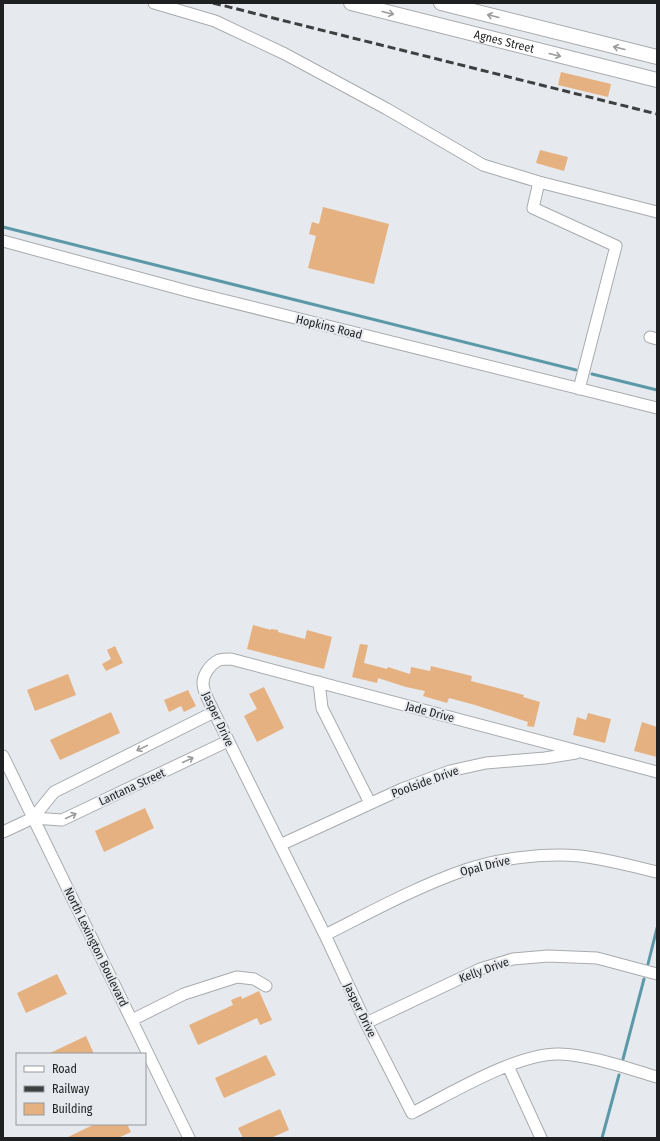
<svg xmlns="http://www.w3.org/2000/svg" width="660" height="1141" font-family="'Fira Sans Condensed',sans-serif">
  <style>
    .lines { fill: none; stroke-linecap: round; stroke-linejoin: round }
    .stream { stroke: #5c99a8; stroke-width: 3 }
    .building { fill: #e6b180 }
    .minor-casing { stroke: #a8abae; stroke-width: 13 }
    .major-casing { stroke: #a8abae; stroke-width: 16 }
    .minor { stroke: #fff; stroke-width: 11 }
    .major { stroke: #fff; stroke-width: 14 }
    .rail { stroke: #3d3f40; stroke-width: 3; stroke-dasharray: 8 4; stroke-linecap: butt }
    .oneway { stroke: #9a9b9b }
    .labels { text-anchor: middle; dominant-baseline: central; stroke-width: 4; stroke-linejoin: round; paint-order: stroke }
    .street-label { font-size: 12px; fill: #1f2021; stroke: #e6e9ed }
  </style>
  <rect width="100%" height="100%" fill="#e6e9ed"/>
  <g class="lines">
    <path class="stream" d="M3,227L576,370
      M592,374L657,390
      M648,964L657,928
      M623,1059L644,979
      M602,1138L619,1075"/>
  </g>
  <path class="building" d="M561,72L611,84L608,97L558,85Z
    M540,150L568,157L564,171L536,163Z
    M323,207L389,224L374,284L308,268L316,236L309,234L312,222L319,224Z
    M253,625L271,630V629L278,630V632L305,639L307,630L332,637L324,669L247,649Z
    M360,644L368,645L364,663L387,669L388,667L410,674L411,667L430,671L431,666L472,676L471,681L524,695L523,697L540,702L534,727L527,726L528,722L475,705L449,698L447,703L423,696L425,691L406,687L378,678L377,683L352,677Z
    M115,646L123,663L106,671L102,664L111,659L107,650Z
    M68,674L76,695L35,711L27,690Z
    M264,687L284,728L257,742L244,716L257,709L249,694Z
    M188,690L196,706L184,712L181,706L169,712L164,700Z
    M111,712L120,733L60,760L50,740Z
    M588,713L611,719L605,743L573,735L577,717L586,720Z
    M642,722L657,727V757L634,751Z
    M145,808L154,828L104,852L95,831Z
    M57,974L67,994L26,1013L17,993Z
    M259,991L272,1020L260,1025L257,1018L198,1045L189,1025L233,1005L231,1000L241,996L242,999Z
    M86,1036L94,1054H48Z
    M266,1055L276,1075L224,1098L215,1078Z
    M280,1109L289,1130L271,1138H243L238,1128Z
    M95,1124H127L131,1132L118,1138H66Z"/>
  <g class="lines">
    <defs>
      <path id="minor" d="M154,3L215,21L285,54L387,109L483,165L539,182L657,212
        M539,182L533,208L616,246L579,389
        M3,241L191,292L657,408
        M650,337L657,339
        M319,682L322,708L370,803
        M3,756L189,1138
        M657,772L231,659C227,659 223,659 219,660C209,665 200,678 204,689C206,697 211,705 214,712L325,935L366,1023L412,1113C450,1094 517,1053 559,1054C591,1055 626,1068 657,1077
        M33,818L62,820L228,741
        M3,832L33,818L54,792L214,712
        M280,845L402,789L450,771L486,763L545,758L576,753
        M325,935C371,912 416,887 465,870C499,858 544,853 580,856C606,859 632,866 657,872
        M132,1020L184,994L237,977L254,979L266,986
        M366,1023L480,969L513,959L548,956L597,958L657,974
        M508,1066L541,1138"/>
      <g id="major">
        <path id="s1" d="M351,3L657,80"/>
        <path d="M441,3L657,57"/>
      </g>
    </defs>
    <use href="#minor" class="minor-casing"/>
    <use href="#major" class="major-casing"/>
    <use href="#minor" class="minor"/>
    <use href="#major" class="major"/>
    <path class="rail" d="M213,3L657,114"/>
  </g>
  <defs><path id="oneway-shaft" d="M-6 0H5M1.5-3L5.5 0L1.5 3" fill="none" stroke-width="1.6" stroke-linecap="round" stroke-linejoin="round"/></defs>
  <g class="oneway">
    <use href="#oneway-shaft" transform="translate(388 13) rotate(14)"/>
    <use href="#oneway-shaft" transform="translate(493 16) rotate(-166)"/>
    <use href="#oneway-shaft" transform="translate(619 48) rotate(-166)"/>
    <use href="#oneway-shaft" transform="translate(555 55) rotate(14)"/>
    <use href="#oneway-shaft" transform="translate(142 748) rotate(154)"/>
    <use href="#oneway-shaft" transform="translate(188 760) rotate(-25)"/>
    <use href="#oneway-shaft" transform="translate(71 816) rotate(-25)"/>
  </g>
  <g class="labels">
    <g class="street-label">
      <text stroke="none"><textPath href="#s1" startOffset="158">Agnes Street</textPath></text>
      <text transform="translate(329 327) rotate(14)">Hopkins Road</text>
      <text transform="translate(430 712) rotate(15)">Jade Drive</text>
      <text transform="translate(218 719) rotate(65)">Jasper Drive</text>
      <text transform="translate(425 782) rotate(-20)">Poolside Drive</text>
      <text transform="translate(132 787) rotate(-25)">Lantana Street</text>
      <text transform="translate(485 866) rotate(-14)">Opal Drive</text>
      <text transform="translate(96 947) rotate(64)">North Lexington Boulevard</text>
      <text transform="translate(484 970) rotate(-20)">Kelly Drive</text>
      <text transform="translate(360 1010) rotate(64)">Jasper Drive</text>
    </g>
  </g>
  <rect width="660" height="1141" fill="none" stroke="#1f2021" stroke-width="8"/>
  <rect x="16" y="1053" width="130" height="72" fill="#e6e9ed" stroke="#96999b"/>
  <rect x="24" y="1066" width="20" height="6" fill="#ffffff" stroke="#96999b"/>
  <text x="52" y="1073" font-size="12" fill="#1f2021">Road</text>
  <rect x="24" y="1086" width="20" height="6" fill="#3d3f40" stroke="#96999b"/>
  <text x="52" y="1093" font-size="12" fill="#1f2021">Railway</text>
  <rect x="24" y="1103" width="20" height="12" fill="#e6b180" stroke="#96999b"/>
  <text x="52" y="1113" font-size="12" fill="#1f2021">Building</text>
</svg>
